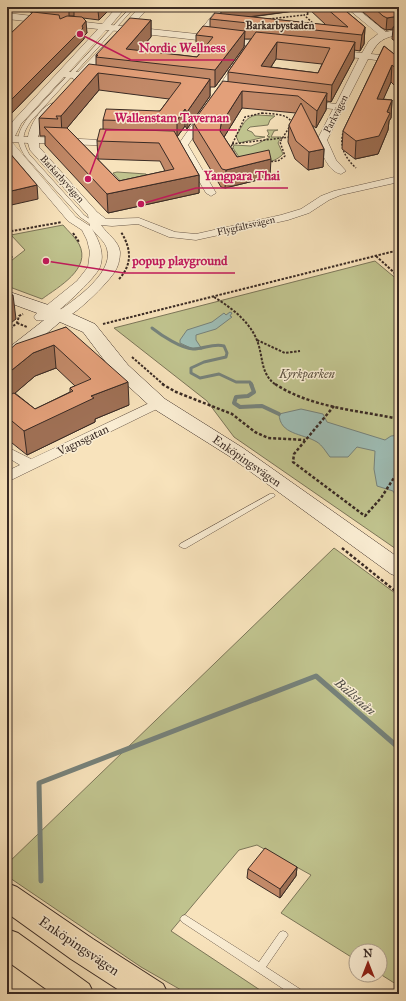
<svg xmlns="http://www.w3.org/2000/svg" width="406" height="1001" font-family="'IM FELL Great Primer',serif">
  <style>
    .green { fill: #c0c38e; stroke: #7c7659 }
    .water { fill: #9ebdb5; stroke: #76827b }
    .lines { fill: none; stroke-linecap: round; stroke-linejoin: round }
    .stream-far2 { stroke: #76827b; stroke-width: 3 }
    .stream-far1 { stroke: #76827b; stroke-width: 4 }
    .stream { stroke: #76827b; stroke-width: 5 }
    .lane-casing { stroke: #69584a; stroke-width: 1 }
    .street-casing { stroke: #69584a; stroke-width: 1 }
    .secondary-casing { stroke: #392a24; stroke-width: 1 }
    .highway-casing { stroke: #392a24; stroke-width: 2 }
    .path-far2 { stroke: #392a24; stroke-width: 1.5; stroke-dasharray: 2 1.5; stroke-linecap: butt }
    .path-far1 { stroke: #392a24; stroke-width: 2; stroke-dasharray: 2.5 1.5; stroke-linecap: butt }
    .path { stroke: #392a24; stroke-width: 2.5; stroke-dasharray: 3 2; stroke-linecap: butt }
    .lane { fill: #faedd3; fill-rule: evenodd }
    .street { fill: #faedd3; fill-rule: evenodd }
    .secondary { fill: #faedd3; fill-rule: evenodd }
    .highway { fill: #f8e3bc; fill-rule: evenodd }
    .wall { fill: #c38a69; stroke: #392a24; fill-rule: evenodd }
    .shaded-wall { fill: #9f7055; stroke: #392a24 }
    .building { fill: #e3a07a; stroke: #392a24; fill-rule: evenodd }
    .labels { text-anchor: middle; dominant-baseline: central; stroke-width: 3; stroke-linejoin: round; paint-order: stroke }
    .far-street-label { font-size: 10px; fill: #392a24; stroke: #faedd3 }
    .far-neighbourhood-label { font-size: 11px; font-weight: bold; fill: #392a24; stroke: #faedd3 }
    .park-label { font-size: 12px; font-style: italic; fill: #5b503e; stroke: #faedd3 }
    .street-label { font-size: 12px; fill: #392a24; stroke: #faedd3 }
    .water-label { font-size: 13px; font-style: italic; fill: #524f48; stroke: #faedd3 }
    .near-street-label { font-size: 14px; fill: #392a24; stroke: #faedd3 }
    .leader { fill: none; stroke: #c2185b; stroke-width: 1.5 }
    .callout-dot { fill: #c2185b; stroke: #faedd3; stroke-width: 1.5 }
    .callout-label { font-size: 13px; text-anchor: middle; font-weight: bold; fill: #c2185b; stroke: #faedd3; stroke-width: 3; stroke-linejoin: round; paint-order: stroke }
  </style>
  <rect width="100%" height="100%" fill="#f8e3bc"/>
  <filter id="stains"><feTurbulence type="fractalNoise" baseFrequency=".005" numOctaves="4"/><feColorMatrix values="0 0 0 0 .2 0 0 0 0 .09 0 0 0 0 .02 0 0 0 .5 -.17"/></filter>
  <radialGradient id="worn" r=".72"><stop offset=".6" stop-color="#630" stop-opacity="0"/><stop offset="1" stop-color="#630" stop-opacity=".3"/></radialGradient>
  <path class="green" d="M257,115L275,116L270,120L268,125L250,127L247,130L252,132L255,136L265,137L239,143L236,136C243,126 244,117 257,115Z
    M267,130H278L274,131L271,137H281L278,143L283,154C273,165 257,163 243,163L233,148L234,145L251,146L259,143L270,137L267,136L269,134Z
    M117,172L146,174L151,179L123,184L113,173Z
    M63,225C68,231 75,237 79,244C92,269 58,287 42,299L7,286V264L25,250L11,235Z
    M375,261L399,281V551L234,437L207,401L114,328Z
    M334,548L399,596V986L380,974V951H356V960L281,913L311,875L257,845L239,850L171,931L266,994H188L141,967L7,876V864Z"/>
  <path class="water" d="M230,312L232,313L230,316L232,317L216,329L196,335V340L202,349H193L180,343V340L187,330L212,322L224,313L226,315Z
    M301,409L323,414L327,422L385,440L391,436L399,435V502L393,491L377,486L374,469L375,451L357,447L348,457H330C326,452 322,445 317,442C302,433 280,435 279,414Z"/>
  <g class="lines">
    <path class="stream-far2" d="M152,328C162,336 181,348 193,349C204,349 213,343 224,346L227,353L226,357L204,362L191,368V373L200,378L219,374L236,382H250L252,385"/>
    <path class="stream-far1" d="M251,384L254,392L248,396L236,397L234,403L240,407L262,406L279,414"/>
    <path class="stream" d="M41,881L39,783L316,676L399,748"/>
    <defs>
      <path id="lane" d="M131,7H135L31,121C22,134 21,140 29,154L84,215L98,225V227L96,228L80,217L25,156C15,140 17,134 27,119Z
        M7,254L13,257L7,261Z
        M270,494H274L275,496L186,548H183L179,546L180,544Z
        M185,915L259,962L280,932L283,931L286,932L288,935L286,938L266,967L303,991L304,994H291L182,922L180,919L182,916Z"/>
      <path id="street" d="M117,7H126L111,25L122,26L140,7H149L131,27L197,34L216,11L240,7H259L255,10L222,15L205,35L269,42L273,45L269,48L126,32L88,73L91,74V78H83L77,82L74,81L73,78L64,77L21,124L15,136L28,137C30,125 41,106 53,103L58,106L42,125L38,137L122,141L123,143L118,146L39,143V147L97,212L106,219L139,218L175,232L196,234L281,215L301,209L321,196L334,191L399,176V182L341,195L329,200L309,213L288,220L196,240L169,237L138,224L112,226L101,225C107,234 119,241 120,252C120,260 118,267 114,273C105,286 64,328 48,324L46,321L48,318C66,306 115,275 107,249C105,241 97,236 92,229C99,240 105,254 100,267C95,279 57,314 45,320C42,321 39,320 36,320L34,317L36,314L77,281L88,267L90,252L87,240L82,230L68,221L7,149V132L13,121L98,29L7,19V13L102,24ZM106,30L118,31L78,72H69ZM12,142L28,143L30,150L88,215L90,226L76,217Z
        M346,7H355L386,32L399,29V35C384,37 378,41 371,54L399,57V63L368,59L327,140L336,160L346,171L341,174C327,171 322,152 317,140L333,109L306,106L301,103L306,100L336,104L359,58L334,56L329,53L334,50L362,53L369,41L378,34Z
        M240,59L245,62L188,145L216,193L211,196L206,193L178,145L237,60Z
        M158,399L163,400L165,403L163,406L7,482V471L20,465L7,457V447L31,459Z"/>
      <path id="secondary" d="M7,291L66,311L95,324L128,365L165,399L243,448L399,558V577L391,574L229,456L151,407L114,373L83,332L60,322L13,362L7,364V349L48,317L7,302Z"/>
      <path id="highway" d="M7,883L17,887L93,939L163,984L168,994H125L71,959L7,913Z
        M7,929L18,933L89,984L94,994H53L7,961Z"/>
    </defs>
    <use href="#lane" class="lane-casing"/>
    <use href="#street" class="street-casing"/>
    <use href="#secondary" class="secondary-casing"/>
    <use href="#highway" class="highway-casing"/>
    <path class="path-far2" d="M302,7L309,14L304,15L315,25
      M269,19L304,15
      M262,113C271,114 288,113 292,123L280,142L285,156L278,161L241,164L231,147L245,117Z
      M344,130C338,145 345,158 356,168
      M232,144L290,137"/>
    <path class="path-far1" d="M7,232L62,222
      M73,233L79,242
      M376,256L399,277
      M119,279C133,264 131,248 121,232
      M214,297C230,307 248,320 256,338C264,355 259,373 276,385
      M17,323L27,327
      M103,324L399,250
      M7,331L17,323L19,316L23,314
      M257,340L285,353L300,351
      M132,357L164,385"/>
    <path class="path" d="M162,384L176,392L232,414L255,432L268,438L305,440
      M275,384C312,408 357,410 399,419
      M334,406L294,454L293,462L365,516L381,498L399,470
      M342,548L399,594"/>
    <use href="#lane" class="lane"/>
    <use href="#street" class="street"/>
    <use href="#secondary" class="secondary"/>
    <use href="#highway" class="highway"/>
  </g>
  <path class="wall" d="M30,7H112L99,20L83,18L87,33L84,36V39L7,118V37L33,13H31Z
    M194,7H341L365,27L364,44L360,51L354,50V59L331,102L327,101L326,110L316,128L312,125L324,149L323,167L308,170L295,159L288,142L289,125L296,113L242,108L224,137L237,157L270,177L225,188L221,187L193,140V122L228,81V72L251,39H244V47L215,87H210V96L187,129L185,126L177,137L199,175V193L108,213L45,145V136H40L39,118L96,65V55L151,20V37L139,50L197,57L201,52L196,51V35L210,27V19L221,14V9L215,10L194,8ZM309,9L326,25L251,17ZM276,59L322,64L318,73L271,67ZM99,90L169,99L160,111L103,120V129L97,141L98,159L160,161L165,171L119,181L67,128Z
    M357,7H390L392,9L399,8V44L392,39L393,29L386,30L382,28Z
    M384,46L399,58V90L391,82L383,99L392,100L391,118L389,121L388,130L378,154L355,159L342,149L343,131Z
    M66,327L129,405L95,419V422L27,455L7,439V352ZM56,368L75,386L70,388V392L35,409L15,393L35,376Z
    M297,867L296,876L280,898L247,878L248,869Z"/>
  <path class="shaded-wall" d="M67,7H74V16H69V9Z
    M102,7H112L99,20L98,11Z
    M215,7H309V9L225,20H221V9L215,10Z
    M399,16V28L393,27V29L386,30L387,18Z
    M151,20V37L130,61L126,49Z
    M86,21L87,33L84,36V39L7,118V104Z
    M365,27L364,44L360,51L362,35Z
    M245,31L244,47L215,87V70Z
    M277,42L276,59L265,76L261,66Z
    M355,42L354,59L331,102L332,85Z
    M392,65L391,82L376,116L377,99Z
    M98,73L99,90L62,134L61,116Z
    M210,79V96L187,129V112Z
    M242,91V108L221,142L220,131L221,124Z
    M327,93L326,110L316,128L317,111Z
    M392,100L391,118L389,121L388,130L378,154L355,159L356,141L387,112Z
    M185,109V126L177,137V120Z
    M324,149L323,167L308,170L309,152Z
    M271,159L270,177L225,188L226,170Z
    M199,175V193L108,213L107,194Z
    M37,185L38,199L7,206V192Z
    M13,295L16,319L7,326V300Z
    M54,345L56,368L35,376L7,400V374L33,353Z
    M128,382L129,405L95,419V422L27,455L24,431L91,396Z
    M297,867L296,876L280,898V889Z"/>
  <path class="building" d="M55,7H68H67L69,9Z
    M75,7H102L98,11L78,8Z
    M325,7H341L365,27L362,35L210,19L215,13L348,27Z
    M373,7H390L392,9L399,8V16L387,18L383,16Z
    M33,12L59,15L60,19L67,16L82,17L86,21L82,26L83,28L7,104V37Z
    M130,18L151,20L126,49L197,57L213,37L196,35L203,26L245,31L215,70L96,57L98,55H96Z
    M399,25V31L393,27Z
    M256,32L355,42L332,85L228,72ZM277,42L330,48L318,73L261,66Z
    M384,46L399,58V71L392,65L377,99L392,100L387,112L390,113L379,136L356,141L343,131Z
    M89,64L210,79L187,112L185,109L177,120L166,118L169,122L103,120L106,109L160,111L181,83L98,73L61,116H56L58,119L39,118Z
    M223,81L327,93L317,111L298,96L242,91L221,124L220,131L237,157L269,150L271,159L226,170L222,169L193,122Z
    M301,103L324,149L309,152L296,141L289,125Z
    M44,127L67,128L119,181L174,169L159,143L97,141L100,129L174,131L199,175L107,194Z
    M7,150L37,185L7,192Z
    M7,293L13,295L7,300Z
    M66,327L128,382L91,396L94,398L24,431L7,417V396L14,393L35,409L73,391L70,388L91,379L54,345L33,353L7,374V352L16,344Z
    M265,848L297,867L280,889L248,869Z"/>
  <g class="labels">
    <g class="far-street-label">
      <text transform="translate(336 114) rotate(-63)">Parkvägen</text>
      <text transform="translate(62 179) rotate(48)">Barkarbyvägen</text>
      <text transform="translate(246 226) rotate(-13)">Flygfältsvägen</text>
    </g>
    <g class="far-neighbourhood-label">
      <text x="280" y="25">Barkarbystaden</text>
    </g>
    <g class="park-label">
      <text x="307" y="374">Kyrkparken</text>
    </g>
    <g class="street-label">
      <text transform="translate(83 440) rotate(-26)">Vagnsgatan</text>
      <text transform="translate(247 461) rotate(35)">Enköpingsvägen</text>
    </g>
    <g class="water-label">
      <text transform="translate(355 697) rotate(41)">Bällstaån</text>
    </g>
    <g class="near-street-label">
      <text transform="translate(79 946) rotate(34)">Enköpingsvägen</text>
    </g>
  </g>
  <path class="leader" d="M80 34L131 60H234M88 179L106 130H237M141 204L196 188H288M46 261L124 273H235"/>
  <g class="callout-dot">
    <circle cx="80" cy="34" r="4"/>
    <circle cx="88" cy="179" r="4"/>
    <circle cx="141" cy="204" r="4"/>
    <circle cx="46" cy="261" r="4"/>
  </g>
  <g class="callout-label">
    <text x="182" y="52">Nordic Wellness</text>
    <text x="172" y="122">Wallenstam Tavernan</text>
    <text x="242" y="180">Yangpara Thai</text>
    <text x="180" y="265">popup playground</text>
  </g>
  <rect width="406" height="1001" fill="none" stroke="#f8e3bc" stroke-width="24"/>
  <rect x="8" y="8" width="390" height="985" fill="none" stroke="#392a24" stroke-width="2"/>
  <rect x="12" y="12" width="382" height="977" fill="none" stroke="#392a24"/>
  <g transform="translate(368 963)"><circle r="19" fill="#faedd3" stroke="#ad9f8d"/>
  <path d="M0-3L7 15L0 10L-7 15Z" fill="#8f2418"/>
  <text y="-6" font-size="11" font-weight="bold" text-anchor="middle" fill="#392a24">N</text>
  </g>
  <rect width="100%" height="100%" filter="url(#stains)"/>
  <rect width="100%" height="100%" fill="url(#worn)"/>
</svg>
